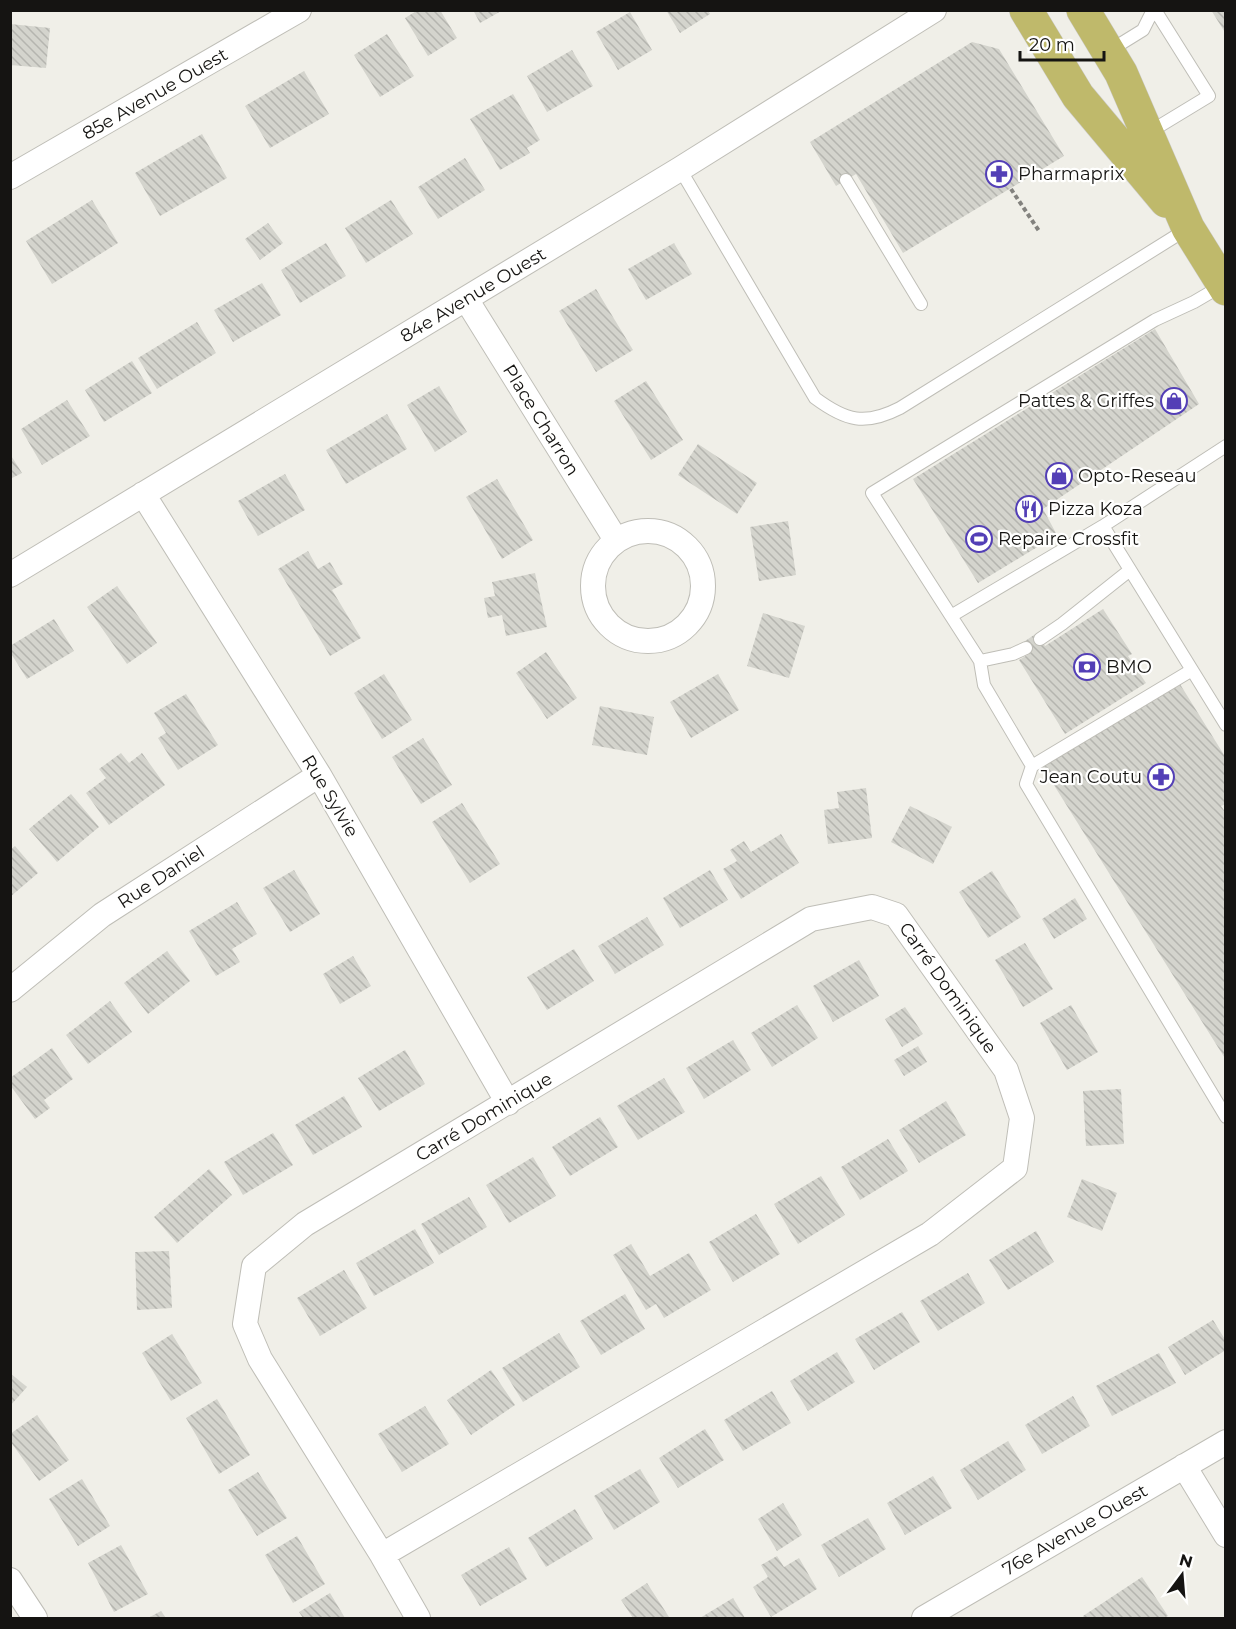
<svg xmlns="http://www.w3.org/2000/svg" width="1236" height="1629" font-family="Montserrat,sans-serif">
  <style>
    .building { fill: url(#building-back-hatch) }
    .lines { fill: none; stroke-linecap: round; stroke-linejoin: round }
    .service-casing { stroke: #bfbeb7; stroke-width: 14 }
    .minor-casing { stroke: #bfbeb7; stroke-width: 26 }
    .primary-casing { stroke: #cccbcb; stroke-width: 34 }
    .path { stroke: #83827e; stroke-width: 4; stroke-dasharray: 4.5 3; stroke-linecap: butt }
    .service { stroke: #fff; stroke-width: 12 }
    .minor { stroke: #fff; stroke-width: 24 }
    .primary { stroke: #bfb96b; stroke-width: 33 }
    .labels { text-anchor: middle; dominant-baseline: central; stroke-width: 4.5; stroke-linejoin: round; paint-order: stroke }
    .street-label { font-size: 18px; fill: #151412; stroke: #fffffe }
    .poi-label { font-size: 18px; fill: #151412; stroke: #fffffe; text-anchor: start }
  </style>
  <defs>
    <pattern id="building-back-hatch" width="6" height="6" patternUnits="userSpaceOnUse" patternTransform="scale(1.5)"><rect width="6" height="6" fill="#d4d4cd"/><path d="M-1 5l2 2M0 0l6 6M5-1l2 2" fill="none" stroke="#b5b5af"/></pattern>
  </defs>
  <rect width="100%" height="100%" fill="#f0efe8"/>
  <path class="building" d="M418,10H440L457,38L428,56L405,18Z
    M473,10H503L480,23Z
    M666,10H708L710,14L680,33Z
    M1211,10H1226V34Z
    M630,12L652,50L618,70L596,32Z
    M10,24L50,28L46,68L10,65Z
    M387,34L414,76L380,97L354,55Z
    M972,42L999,49L1064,156L903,253L856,174L836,186L810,142Z
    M572,50L593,86L547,112L527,76Z
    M304,71L329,114L270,148L245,106Z
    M513,94L540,140L527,148L530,153L500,170L470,119Z
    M202,134L227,178L160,216L135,173Z
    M465,158L485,190L438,219L418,187Z
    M92,200L118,243L52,284L26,241Z
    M391,200L413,234L366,263L345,228Z
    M268,223L283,243L260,260L245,239Z
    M326,243L346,276L300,303L281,270Z
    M674,243L692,274L646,300L628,269Z
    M262,283L281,315L233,342L214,310Z
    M596,289L633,350L596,372L559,311Z
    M197,322L216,353L157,389L138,358Z
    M1155,329L1199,404L1043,509L1057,535L978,583L913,479Z
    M132,361L152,393L104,422L85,390Z
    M646,381L683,440L651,460L614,401Z
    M439,386L467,432L435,452L407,405Z
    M67,400L90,436L42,465L21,429Z
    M387,414L407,449L346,484L326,450Z
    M698,444L757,483L737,514L678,475Z
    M10,454L22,473L10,479Z
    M285,474L305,510L258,536L238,501Z
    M497,479L533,540L502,559L466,497Z
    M788,521L796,575L759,581L750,527Z
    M308,551L318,569L330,562L343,584L332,590L361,638L330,656L278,569Z
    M535,573L547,627L506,636L502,615L488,618L484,598L495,596L492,582Z
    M117,586L157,643L127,664L87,607Z
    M1103,609L1132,654L1128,656L1146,683L1065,734L1019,660L1029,654L1022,643L1037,633L1045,646Z
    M763,613L805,626L789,678L747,666Z
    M54,619L74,651L27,679L10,652V646Z
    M546,652L577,698L547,719L516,673Z
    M384,674L412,720L382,739L354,693Z
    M718,674L739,710L691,738L670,702Z
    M1178,681L1226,758V804L1221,806L1226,813V1060L1042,766Z
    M186,694L218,745L178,770L158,738L166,733L154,713Z
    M600,706L654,717L647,755L592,745Z
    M423,738L452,785L421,804L392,757Z
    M121,753L129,763L142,753L165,785L109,825L86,793L106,778L99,769Z
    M866,788L872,838L828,844L824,810L839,808L837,792Z
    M71,794L99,827L57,862L29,829Z
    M462,803L500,864L470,883L432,822Z
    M910,806L952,827L933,864L891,842Z
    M781,834L799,863L741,899L723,869L737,861L730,850L744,841L751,852Z
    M15,846L38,873L10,897V850Z
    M294,870L320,914L290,932L263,888Z
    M710,870L728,900L680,928L663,898Z
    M992,871L1021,917L988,938L959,892Z
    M1075,898L1087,919L1054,939L1042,919Z
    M237,902L257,934L232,949L240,962L216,976L189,931Z
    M647,917L664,945L615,974L598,946Z
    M1025,943L1053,989L1023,1007L995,960Z
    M574,949L594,981L547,1010L527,977Z
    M167,951L190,981L148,1014L124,983Z
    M353,956L371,986L340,1004L323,974Z
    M859,960L879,996L833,1022L813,986Z
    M110,1001L132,1032L88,1064L66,1035Z
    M797,1005L818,1038L772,1067L751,1033Z
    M1071,1005L1098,1052L1067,1070L1040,1023Z
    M905,1007L923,1034L902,1047L885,1019Z
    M733,1040L751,1070L704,1099L686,1068Z
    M918,1046L927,1062L904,1076L894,1060Z
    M52,1048L73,1079L44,1100L50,1108L35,1119L10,1085V1078Z
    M405,1050L425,1084L379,1111L358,1078Z
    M664,1078L685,1112L638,1140L617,1106Z
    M1121,1089L1124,1144L1086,1146L1083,1091Z
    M344,1096L362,1127L313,1155L295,1125Z
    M946,1101L966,1135L919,1163L899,1130Z
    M600,1117L618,1147L570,1176L552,1147Z
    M273,1133L293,1165L243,1195L224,1162Z
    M888,1139L908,1171L860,1200L841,1167Z
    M533,1157L556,1196L509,1223L486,1185Z
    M209,1169L232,1195L177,1243L154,1217Z
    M821,1176L845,1215L798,1244L774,1204Z
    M1082,1179L1117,1193L1102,1231L1067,1217Z
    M469,1197L487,1227L439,1255L421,1224Z
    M756,1214L780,1254L733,1282L709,1242Z
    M415,1229L434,1263L374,1296L356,1263Z
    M1036,1231L1054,1262L1008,1290L989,1260Z
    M631,1244L650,1276L689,1253L711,1290L664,1318L656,1304L646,1310L613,1255Z
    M169,1251L172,1308L137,1310L135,1252Z
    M344,1270L367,1308L320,1336L297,1298Z
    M968,1273L985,1303L938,1331L920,1301Z
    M625,1294L645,1329L601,1355L580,1321Z
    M902,1312L920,1342L874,1370L855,1339Z
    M1213,1320L1226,1341V1350L1185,1375L1168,1347Z
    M559,1333L580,1367L523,1402L502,1368Z
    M172,1334L202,1383L171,1401L142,1353Z
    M837,1352L855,1382L808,1411L790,1381Z
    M1159,1353L1176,1383L1112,1416L1096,1386Z
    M491,1370L515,1405L471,1435L447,1400Z
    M10,1373L27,1387L10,1406Z
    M772,1391L791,1423L743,1451L724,1420Z
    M1073,1396L1090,1426L1042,1454L1025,1425Z
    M217,1399L250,1455L219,1474L186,1418Z
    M425,1406L449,1444L402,1472L378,1434Z
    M37,1415L69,1460L39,1481L10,1441V1434Z
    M705,1429L724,1460L678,1488L659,1458Z
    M1008,1441L1026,1470L978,1500L960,1470Z
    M640,1469L660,1502L614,1530L594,1496Z
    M258,1472L287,1518L257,1536L228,1490Z
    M933,1476L952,1508L905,1535L887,1503Z
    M82,1479L110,1526L78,1546L49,1499Z
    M783,1503L802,1535L777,1551L758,1519Z
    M575,1509L593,1539L546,1567L528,1538Z
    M868,1518L886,1549L839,1577L821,1545Z
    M297,1536L325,1584L293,1603L265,1555Z
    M121,1545L148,1594L114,1612L88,1563Z
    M509,1547L527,1579L480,1606L461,1575Z
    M777,1556L784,1567L799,1558L817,1589L771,1617L753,1587L768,1577L761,1565Z
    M1142,1577L1168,1616L1163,1618H1084L1083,1616Z
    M647,1583L669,1617L666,1618H633L621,1600Z
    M330,1593L345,1618H303L299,1612Z
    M733,1598L745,1618H700Z
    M161,1611L166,1618H148Z"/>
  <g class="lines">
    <defs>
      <path id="service" d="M1109,51L1143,30L1153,10
        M1148,133L1209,96L1155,10
        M680,169L815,398C846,421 865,426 900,408L1187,229
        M846,180L921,304
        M1223,285L1194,302L1155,320L872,493L951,616L1103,526L1226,446
        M1103,526L1226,725
        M951,616L980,661L984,685L1032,766
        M1040,639L1062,624L1130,570
        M980,661L1013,654L1026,648
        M1192,670L1032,766L1026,784L1226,1117"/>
      <path id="minor" d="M10,177L299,10
        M466,299L616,540
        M143,494L319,775L508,1103
        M593 586a55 55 0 1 1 110 0a55 55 0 1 1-110 0Z
        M10,575L680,169L934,10
        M10,990L102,915L319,775
        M1184,1466L1226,1535
        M382,1555L930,1234L1015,1168L1022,1118L1006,1070L896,915L872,907L811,919L305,1224L254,1266L245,1324L260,1359L382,1555L418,1618
        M10,1580L35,1618
        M924,1618L1226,1442"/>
      <path id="primary" d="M1026,10L1078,96L1166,201
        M1083,10L1121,73L1188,228L1226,289"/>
    </defs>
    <use href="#service" class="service-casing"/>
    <use href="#minor" class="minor-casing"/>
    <use href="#primary" class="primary-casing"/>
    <path class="path" d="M1011,189L1039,231"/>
    <use href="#service" class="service"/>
    <use href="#minor" class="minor"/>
    <use href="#primary" class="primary"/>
  </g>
  <defs>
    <symbol id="pharmacy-ring" viewBox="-11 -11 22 22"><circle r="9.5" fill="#fffffe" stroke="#533fb6" stroke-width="1.5"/><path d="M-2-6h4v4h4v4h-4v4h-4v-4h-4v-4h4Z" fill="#533fb6"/></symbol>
    <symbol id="shop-ring" viewBox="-11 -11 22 22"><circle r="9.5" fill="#fffffe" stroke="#533fb6" stroke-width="1.5"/><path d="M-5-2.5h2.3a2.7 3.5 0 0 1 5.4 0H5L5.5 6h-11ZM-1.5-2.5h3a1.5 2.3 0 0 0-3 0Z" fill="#533fb6"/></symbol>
    <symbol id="restaurant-ring" viewBox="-11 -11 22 22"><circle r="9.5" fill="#fffffe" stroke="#533fb6" stroke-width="1.5"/><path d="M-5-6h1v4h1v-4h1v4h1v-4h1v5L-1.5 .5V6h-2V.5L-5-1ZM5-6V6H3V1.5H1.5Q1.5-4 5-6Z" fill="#533fb6"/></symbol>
    <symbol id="stadium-ring" viewBox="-11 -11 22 22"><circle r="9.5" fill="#fffffe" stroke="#533fb6" stroke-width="1.5"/><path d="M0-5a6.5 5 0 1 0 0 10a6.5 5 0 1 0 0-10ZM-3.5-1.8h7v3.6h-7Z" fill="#533fb6"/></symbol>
    <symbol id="bank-ring" viewBox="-11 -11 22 22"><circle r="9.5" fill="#fffffe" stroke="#533fb6" stroke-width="1.5"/><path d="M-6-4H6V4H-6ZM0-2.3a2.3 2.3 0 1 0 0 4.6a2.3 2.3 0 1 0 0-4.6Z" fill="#533fb6"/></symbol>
  </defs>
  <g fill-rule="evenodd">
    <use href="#pharmacy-ring" x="984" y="159" width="30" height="30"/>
    <use href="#shop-ring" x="1159" y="386" width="30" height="30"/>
    <use href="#shop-ring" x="1044" y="461" width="30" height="30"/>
    <use href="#restaurant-ring" x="1014" y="494" width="30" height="30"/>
    <use href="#stadium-ring" x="964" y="524" width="30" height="30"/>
    <use href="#bank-ring" x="1072" y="652" width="30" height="30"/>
    <use href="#pharmacy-ring" x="1146" y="762" width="30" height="30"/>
  </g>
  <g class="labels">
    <g class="street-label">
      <text transform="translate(155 94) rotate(-30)">85e Avenue Ouest</text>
      <text transform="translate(473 295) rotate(-31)">84e Avenue Ouest</text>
      <text transform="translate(541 420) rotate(58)">Place Charron</text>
      <text transform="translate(330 796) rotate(59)">Rue Sylvie</text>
      <text transform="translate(161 877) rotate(-33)">Rue Daniel</text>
      <text transform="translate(948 988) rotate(55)">Carré Dominique</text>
      <text transform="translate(484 1117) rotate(-31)">Carré Dominique</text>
      <text transform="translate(1075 1530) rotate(-30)">76e Avenue Ouest</text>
    </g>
    <g class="poi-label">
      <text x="1018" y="174">Pharmaprix</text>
      <text x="1154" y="401" text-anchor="end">Pattes &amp; Griffes</text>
      <text x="1078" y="476">Opto-Reseau</text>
      <text x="1048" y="509">Pizza Koza</text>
      <text x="998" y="539">Repaire Crossfit</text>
      <text x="1106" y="667">BMO</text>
      <text x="1142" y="777" text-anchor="end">Jean Coutu</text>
    </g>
  </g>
  <rect width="1236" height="1629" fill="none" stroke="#151412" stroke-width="24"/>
  <g transform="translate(1182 1575) rotate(16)" stroke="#fffffe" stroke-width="4.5" paint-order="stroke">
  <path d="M0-4.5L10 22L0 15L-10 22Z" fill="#151412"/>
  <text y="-9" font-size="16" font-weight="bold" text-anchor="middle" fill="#151412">N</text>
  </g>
  <path d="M1020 51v9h84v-9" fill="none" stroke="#151412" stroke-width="3"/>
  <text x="1029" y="51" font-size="18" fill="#151412" stroke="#fffffe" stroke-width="4.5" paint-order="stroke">20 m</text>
</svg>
